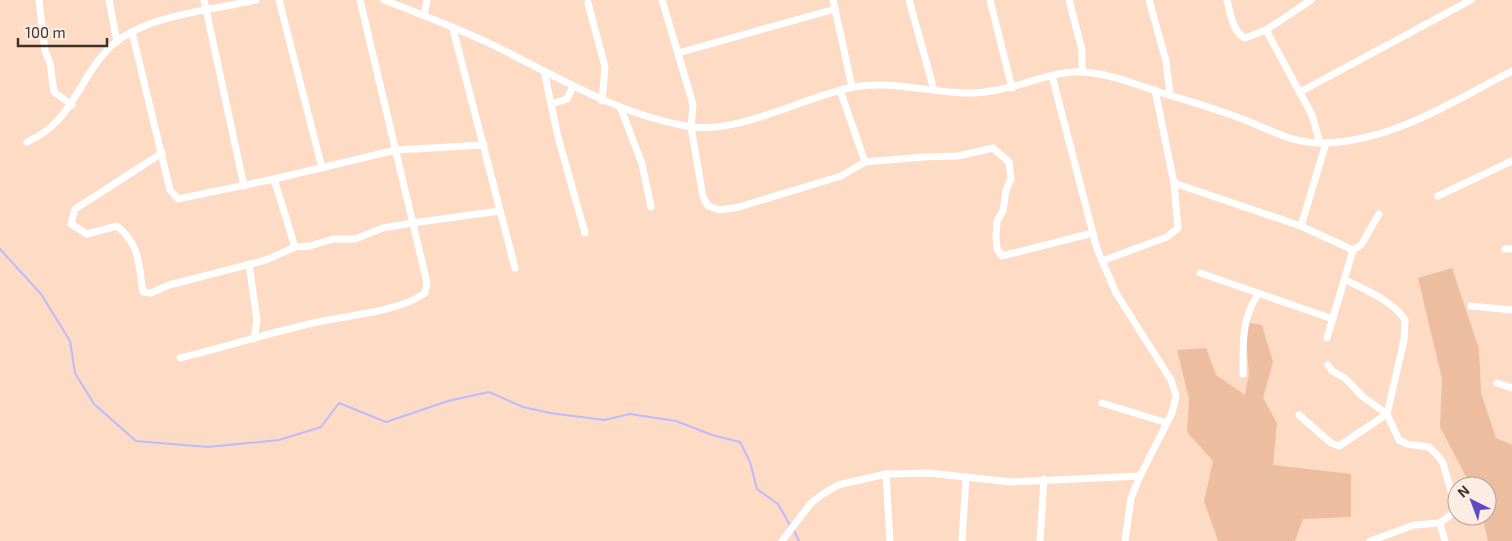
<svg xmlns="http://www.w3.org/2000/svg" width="1512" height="541" viewBox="0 0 1512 541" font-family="'Exo 2',sans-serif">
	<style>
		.green { fill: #edbd9f }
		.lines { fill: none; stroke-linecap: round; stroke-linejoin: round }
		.stream { stroke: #bdbbfe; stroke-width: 2 }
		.minor { stroke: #fff; stroke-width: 7 }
	</style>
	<rect width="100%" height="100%" fill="#fedbc5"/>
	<g class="green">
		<polygon points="1452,268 1479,349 1481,393 1496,438 1512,445 1512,541 1488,541 1482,516 1487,516 1487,486 1471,486 1440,427 1442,379 1418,278"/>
		<polygon points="1244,322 1262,325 1273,362 1263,398 1277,423 1273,465 1351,474 1351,517 1303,519 1295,541 1218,541 1204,501 1213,461 1187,432 1189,399 1177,350 1206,348 1216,375 1245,395 1249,373"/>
	</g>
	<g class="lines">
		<g class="stream">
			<polyline points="0,249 41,294 70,341 75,373 94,404 136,441 208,447 279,440 321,427 339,403 386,422 448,401 489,392 523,407 550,413 604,420 630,414 676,421 712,435 740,442 750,462 757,489 778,504 790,525"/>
			<polyline points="793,529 799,541"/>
		</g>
		<g class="minor">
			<polyline points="39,0 45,51 50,63 54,92 72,105"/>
			<polyline points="109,0 117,42"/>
			<polyline points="204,0 244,186"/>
			<polyline points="279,0 322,168"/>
			<path d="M384,0C425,16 466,31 505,51C564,81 620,114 686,126C738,136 804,96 854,87C897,79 941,97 985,92C1018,89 1051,70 1084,72C1110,74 1135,84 1159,92C1189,101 1221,110 1250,122C1274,132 1296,144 1324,143C1393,141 1452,102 1512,71"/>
			<polyline points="662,0 690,94 693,105 691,127 703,197 708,206 720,210 739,207 841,176 865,162 923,157 958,156 993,148 1009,162 1011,179 1006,190 1003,211 997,221 996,237 997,249 1002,256 1093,233"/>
			<polyline points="833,0 835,9"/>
			<polyline points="909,0 934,90"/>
			<polyline points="990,0 1012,88"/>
			<polyline points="1069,0 1082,50 1082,72"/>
			<polyline points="1149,0 1166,61 1170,95"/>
			<path d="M1227,0C1230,12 1233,33 1245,38L1266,30L1311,0"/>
			<polyline points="588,3 605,67 602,101"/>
			<polyline points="424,15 427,0"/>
			<polyline points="453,29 515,268"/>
			<polyline points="1266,30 1312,115 1320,143"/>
			<polyline points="132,32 170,190 178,199 274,179 396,150 484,145"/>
			<polyline points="678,53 835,9 852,87"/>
			<polyline points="544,71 558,137 585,233"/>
			<polyline points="1052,76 1097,249 1116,293 1171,380 1176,396 1172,413 1140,476 1131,498 1125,541"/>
			<polyline points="840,90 865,162"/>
			<polyline points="1300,92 1471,0"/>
			<polyline points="551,104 567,99 573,86"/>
			<polyline points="621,109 642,164 651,207"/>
			<path d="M27,142C73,122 78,79 109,48C144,14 210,11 256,0"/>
			<path d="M162,153L75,209L71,224L87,234L117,226C141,246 138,264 143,292L151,293L169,285L266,260L295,247L310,246L333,239H355L383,228L412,223L500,211"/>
			<polyline points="274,179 295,247"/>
			<polyline points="1174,183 1301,226 1353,250"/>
			<polyline points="1438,196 1512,161"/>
			<polyline points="1301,226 1326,143"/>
			<polyline points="1505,249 1512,249"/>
			<polyline points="1353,250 1361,245 1379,214"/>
			<polyline points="1102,261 1167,237 1178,228 1174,183 1155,90"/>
			<polyline points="249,264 257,320 254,339"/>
			<polyline points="1200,273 1333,319"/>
			<polyline points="1471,306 1512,310"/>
			<polyline points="1327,338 1353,250"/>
			<path d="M180,358C226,347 271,332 318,322C349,315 399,312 425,293L427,283L360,0"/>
			<polyline points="1328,365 1332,371 1345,378 1363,397 1387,414 1399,440 1407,444 1429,447 1438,456 1443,463 1454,502 1453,513 1440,523 1414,525 1370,541"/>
			<path d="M1243,374C1243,345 1241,318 1259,293"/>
			<polyline points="1497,383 1512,388"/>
			<polyline points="1102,403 1167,423"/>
			<path d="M1299,415L1331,443L1339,446L1387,414L1404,340L1405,320C1393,301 1365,290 1346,280"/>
			<polyline points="886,474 890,541"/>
			<polyline points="1440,523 1445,541"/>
			<polyline points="782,541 811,503 823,494 838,485 886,474 929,473 1011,482 1140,476"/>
			<polyline points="962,541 966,477"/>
			<polyline points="1040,541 1044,479"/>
		</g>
	</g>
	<g transform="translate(1472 501) rotate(318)"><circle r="24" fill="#fbede4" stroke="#b0a299"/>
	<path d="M0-4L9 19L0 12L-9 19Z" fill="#5e4ac2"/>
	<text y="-8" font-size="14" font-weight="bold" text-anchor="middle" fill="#403229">N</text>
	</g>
	<path d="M18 38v8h89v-8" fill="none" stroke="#403229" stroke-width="2.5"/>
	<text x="25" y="38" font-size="15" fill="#403229" stroke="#fbede4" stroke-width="4" paint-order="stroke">100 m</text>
</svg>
